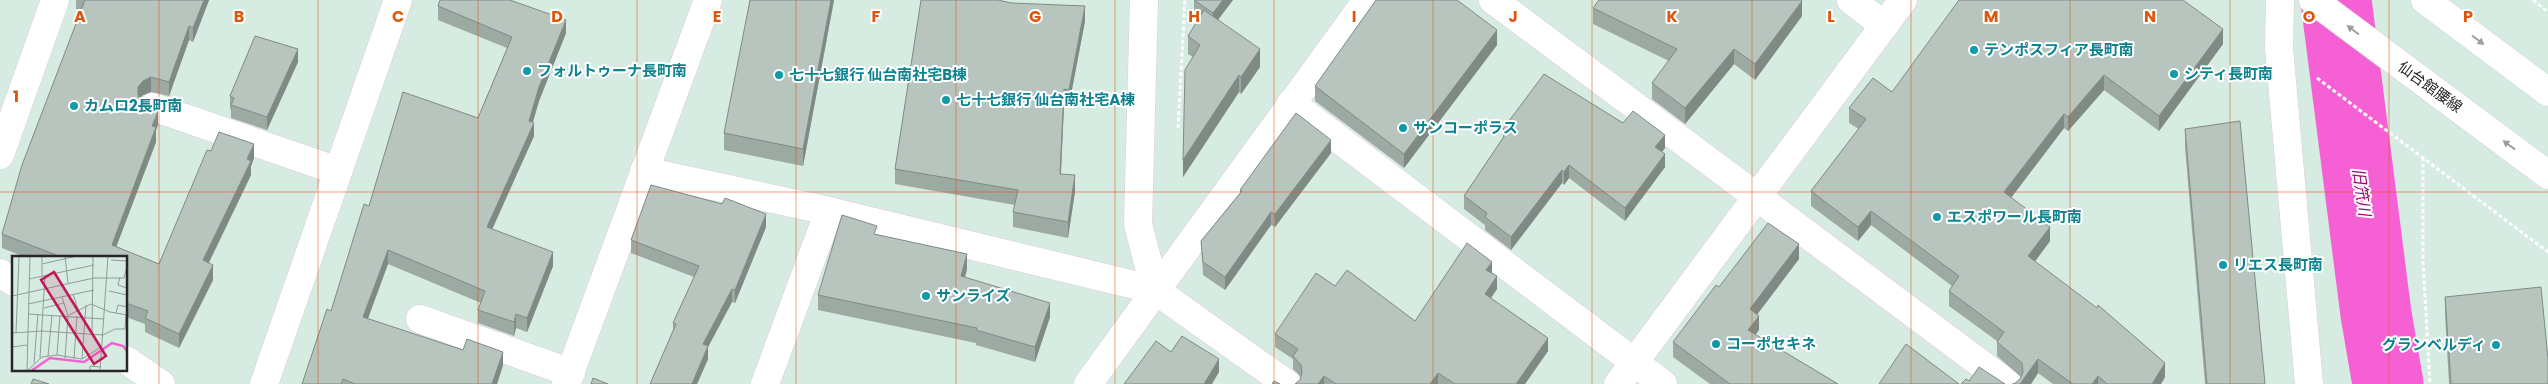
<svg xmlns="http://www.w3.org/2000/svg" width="2548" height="384" viewBox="0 0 2548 384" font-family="Poppins,'Noto Sans JP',sans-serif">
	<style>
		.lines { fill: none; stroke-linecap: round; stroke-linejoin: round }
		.river { stroke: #f561d4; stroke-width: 71 }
		.street-casing { stroke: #e1ccd1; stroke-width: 29 }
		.secondary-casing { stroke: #e1ccd1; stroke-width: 29 }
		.path { stroke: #fff; stroke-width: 3; stroke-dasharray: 4 2.5; stroke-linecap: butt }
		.street { stroke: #fff; stroke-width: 28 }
		.secondary { stroke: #fff; stroke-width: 28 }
		.wall { fill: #9da9a3 }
		.shaded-wall { fill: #808a85 }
		.building { fill: #b7c5be; stroke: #808a85 }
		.oneway { fill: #9e9e9e }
		.grid { fill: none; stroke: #de560d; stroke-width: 1; stroke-opacity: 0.55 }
		.culture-dot { fill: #0f9aa8; stroke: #fff; stroke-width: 2 }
		.labels { text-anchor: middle; stroke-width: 4; stroke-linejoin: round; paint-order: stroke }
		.culture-label { font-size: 15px; font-weight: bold; fill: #0d838f; stroke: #fff; text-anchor: start }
		.street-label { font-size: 15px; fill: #272727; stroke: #fff }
		.water-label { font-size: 16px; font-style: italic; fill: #9c056e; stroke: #fff }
		.inset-river { fill: none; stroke: #f561d4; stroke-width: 2.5 }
		.inset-road { fill: none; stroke: #909d97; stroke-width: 1 }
		.view { fill: #c2185b; fill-opacity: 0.15; stroke: #c2185b; stroke-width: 2.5 }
		.inset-edge { fill: none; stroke: #272727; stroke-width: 2.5 }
		.grid-label { font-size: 16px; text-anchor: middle; font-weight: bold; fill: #de560d; stroke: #fff; stroke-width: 4; stroke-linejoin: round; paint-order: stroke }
	</style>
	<rect width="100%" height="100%" fill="#d6ebe1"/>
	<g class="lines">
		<polyline class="river" points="2336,0 2376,314 2388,384"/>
		<defs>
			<g id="street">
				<polyline points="1493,0 2008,384"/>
				<polyline points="1851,0 1884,25"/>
				<polyline points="1291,103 1663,384"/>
				<polyline points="153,107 338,171"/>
				<polyline points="0,155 55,0"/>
				<polyline points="644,171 829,211 1155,290 1287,384"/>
				<polyline points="0,273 14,282"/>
				<polyline points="420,319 571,373"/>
				<polyline points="126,360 161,384"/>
				<polyline points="566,384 708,0"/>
				<polyline points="765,384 829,211"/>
			</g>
			<g id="secondary">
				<polyline points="1144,0 1138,224 1155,290"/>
				<polyline points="2280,0 2279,48 2309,384"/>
				<polyline points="2313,0 2548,175"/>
				<polyline points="2425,0 2548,92"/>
				<polyline points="264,384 398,0"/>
				<polyline points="1088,384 1367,0"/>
				<polyline points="1618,384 1903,0"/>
			</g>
		</defs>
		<use href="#street" class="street-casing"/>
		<use href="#secondary" class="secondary-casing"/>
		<g class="path">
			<polyline points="2533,0 2548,12"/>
			<polyline points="2317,78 2548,252"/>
			<polyline points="1178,128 1185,0"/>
			<polyline points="2423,157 2423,261 2430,384"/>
		</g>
		<use href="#street" class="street"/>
		<use href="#secondary" class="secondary"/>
	</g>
	<g class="wall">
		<polygon points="76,0 209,0 193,42 189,40 169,96 151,92 143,95 140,100 158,125 156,130 156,142 116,247 159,264 211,151 254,158 251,166 251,175 209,263 213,280 179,348 145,332 145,324 126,317 126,258 27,258 2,248 2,234 81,12 76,9"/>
		<polygon points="834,0 803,166 724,150 724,133"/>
		<polygon points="1194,0 1233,0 1218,20 1260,67 1241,94 1239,92 1183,177 1193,57 1188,54 1188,36 1200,17 1194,14"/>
		<polygon points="438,6 566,33 539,101 533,122 534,136 492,229 553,266 527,332 516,328 514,336 478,323 478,310 481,303 388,264 368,319 503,365 497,384 302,384 331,311 369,206 478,118 507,48 438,20"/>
		<polygon points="1593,8 1802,16 1755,80 1734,64 1685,124 1652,99 1652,83 1669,61 1593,24"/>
		<polygon points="1085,21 1069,105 1064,105 1061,174 1075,191 1068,238 1013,227 1013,212 1015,205 895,184 895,169"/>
		<polygon points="2223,44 2159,131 2104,90 2068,131 2064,128 2011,198 2050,241 2035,261 2165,377 2161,384 2053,384 2038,373 2031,384 2012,384 2014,384 2020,379 2021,377 1997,356 1997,341 1949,306 1949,291 1952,286 1871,225 1858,241 1811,206 1811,191 1859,129 1849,123 1849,108 1892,92"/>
		<polygon points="1497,45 1404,168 1315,101 1315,86"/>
		<polygon points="298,62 267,130 231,118 231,110 230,109 230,96"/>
		<polygon points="1623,123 1665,148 1662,152 1665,167 1625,221 1569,178 1564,185 1562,183 1511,250 1485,230 1485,225 1464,209 1464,196 1503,138 1503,129"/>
		<polygon points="2185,129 2265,384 2205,384 2185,147"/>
		<polygon points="1331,153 1275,227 1271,225 1225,290 1203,275 1201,241 1240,193 1240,190"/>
		<polygon points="766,227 735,303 732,302 708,347 708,359 697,384 650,384 673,331 673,323 694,277 631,253 631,240"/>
		<polygon points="877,234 967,269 965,278 1050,317 1035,362 976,345 976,343 818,310 818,295"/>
		<polygon points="1799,259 1757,314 1759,330 1755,335 1838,384 1710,384 1673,357 1673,342 1719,287"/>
		<polygon points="1492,273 1497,289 1491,298 1548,351 1525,384 1295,384 1300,380 1301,377 1293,369 1293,359 1275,347 1275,334 1335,286 1415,321"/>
		<polygon points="2445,297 2548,384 2449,384 2445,314"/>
	</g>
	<g class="shaded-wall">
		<polygon points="204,0 209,0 193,42 193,28"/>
		<polygon points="831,0 834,0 803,166 803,149"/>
		<polygon points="1223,0 1233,0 1213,26 1213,13"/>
		<polygon points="1802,1 1802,16 1755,80 1755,64"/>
		<polygon points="1085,6 1085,21 1069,105 1069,90"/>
		<polygon points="566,20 566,33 539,101 531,128 534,123 534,136 487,241 487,227 529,121 539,87"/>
		<polygon points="189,26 189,40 169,96 169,82"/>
		<polygon points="2223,29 2223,44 2159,131 2159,116"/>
		<polygon points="1497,30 1497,45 1404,168 1404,154"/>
		<polygon points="298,49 298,62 267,130 267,117"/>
		<polygon points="1260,49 1260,67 1241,94 1241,77"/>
		<polygon points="1734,49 1734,64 1685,124 1685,108"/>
		<polygon points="1239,75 1239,92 1183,177 1183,160"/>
		<polygon points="2104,75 2104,90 2068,131 2068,117"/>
		<polygon points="151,77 151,92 143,95 138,101 138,87 143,81"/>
		<polygon points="1064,89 1064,105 1060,190 1060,174"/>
		<polygon points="158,111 158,125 156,130 156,142 112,258 112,245"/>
		<polygon points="2064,114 2064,128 2004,207 2004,192"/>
		<polygon points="1665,135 1665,148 1655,160 1655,147"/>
		<polygon points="1331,140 1331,153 1275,227 1275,214"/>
		<polygon points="254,144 254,158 251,166 251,175 203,274 203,260"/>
		<polygon points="1665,154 1665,167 1625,221 1625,208"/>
		<polygon points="1569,165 1569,178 1564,185 1564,172"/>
		<polygon points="1562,170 1562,183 1511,250 1511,237"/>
		<polygon points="1075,175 1075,191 1068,238 1068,222"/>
		<polygon points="1871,211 1871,225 1858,241 1858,227"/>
		<polygon points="1271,212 1271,225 1225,290 1225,277"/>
		<polygon points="766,214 766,227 735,303 735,290"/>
		<polygon points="2050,227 2050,241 2028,271 2028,256"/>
		<polygon points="1799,244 1799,259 1750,324 1750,309"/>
		<polygon points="388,250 388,264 363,331 363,317"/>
		<polygon points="553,252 553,266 527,332 527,318"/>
		<polygon points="967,254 967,269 961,291 961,276"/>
		<polygon points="1492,262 1492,275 1486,270"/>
		<polygon points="213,265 213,280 179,348 179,334"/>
		<polygon points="1497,276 1497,289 1485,306 1485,294"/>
		<polygon points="732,289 732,302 708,347 708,359 697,384 692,384 703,344"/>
		<polygon points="1050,303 1050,317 1035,362 1035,347"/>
		<polygon points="516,314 516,328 514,336 514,322"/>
		<polygon points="1759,316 1759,330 1748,345 1748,330"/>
		<polygon points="1548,338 1548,351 1525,384 1516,384"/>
		<polygon points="503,352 503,365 497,384 492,384"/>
		<polygon points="1219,359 1219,372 1212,384 1204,384"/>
		<polygon points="2038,359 2038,373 2031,384 2020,384"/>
		<polygon points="2165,363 2165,377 2161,384 2152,384"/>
		<polygon points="1438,373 1438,384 1430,384"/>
		<polygon points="1324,376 1324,384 1318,384"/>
		<polygon points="2098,376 2098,384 2092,384"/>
	</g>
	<g class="building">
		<polygon points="85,0 204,0 193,28 189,26 169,82 151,77 143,81 138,87 138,95 141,103 158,111 152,126 156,127 112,245 159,264 207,150 211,151 219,132 254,144 247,159 251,161 203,260 213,265 179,334 145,318 148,311 126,303 126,258 64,258 2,234 22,165"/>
		<polygon points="440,0 510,0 566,20 539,87 529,121 534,123 487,227 553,252 527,318 516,314 514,322 478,310 485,291 388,250 363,317 463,350 467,339 503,352 492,384 355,384 343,379 341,384 302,384 327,309 331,311 364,204 369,206 403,92 478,118 512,37 438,6"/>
		<polygon points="750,0 831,0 803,149 724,133"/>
		<polygon points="921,0 998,0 1011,3 1085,6 1069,90 1064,89 1060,174 1075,175 1068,222 1013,212 1018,190 895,169"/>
		<polygon points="1194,0 1223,0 1213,13"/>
		<polygon points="1376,0 1457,0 1497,30 1404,154 1315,86"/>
		<polygon points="1599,0 1801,0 1802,1 1755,64 1734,49 1685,108 1652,83 1677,49 1593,8"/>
		<polygon points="1959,0 2183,0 2223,29 2159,116 2104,75 2068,117 2064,114 2004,192 2050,227 2028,256 2097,308 2098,305 2165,363 2152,384 2107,384 2098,376 2092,384 2073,384 2038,359 2020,384 2012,384 2014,384 2020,379 2023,372 2022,363 1997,342 2004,332 1949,291 1959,276 1871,211 1858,227 1811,191 1866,119 1849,108 1873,78 1892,92"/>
		<polygon points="1204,10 1260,49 1241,77 1239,75 1183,160 1185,70 1200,45 1188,36"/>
		<polygon points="255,36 298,49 267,117 231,105 234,98 230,96"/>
		<polygon points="1544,74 1623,123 1633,111 1665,135 1655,147 1665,154 1625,208 1569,165 1564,172 1562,170 1511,237 1485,217 1487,213 1464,196 1507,132 1503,129"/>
		<polygon points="1296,113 1331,140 1275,214 1271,212 1225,277 1203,262 1201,241 1242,191 1240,190"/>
		<polygon points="2240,121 2265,384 2207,384 2185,129"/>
		<polygon points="651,185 722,204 725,198 766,214 735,290 732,289 703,344 708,346 692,384 650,384 676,324 673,323 699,266 631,240"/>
		<polygon points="842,215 877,226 874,234 967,254 961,276 1050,303 1035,347 976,330 977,328 818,295"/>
		<polygon points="1768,223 1799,244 1750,309 1759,316 1748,330 1838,384 1730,384 1673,342 1716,285 1719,287"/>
		<polygon points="1467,243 1492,262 1486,270 1497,276 1485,294 1548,338 1516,384 1455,384 1438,373 1430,384 1336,384 1324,376 1318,384 1295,384 1300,380 1302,373 1301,365 1293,356 1298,349 1275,334 1316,273 1335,286 1347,270 1415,321"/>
		<polygon points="2541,287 2548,359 2548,384 2451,384 2445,297"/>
		<polygon points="1182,336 1219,359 1204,384 1124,384 1156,341 1171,352"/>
		<polygon points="1906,344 1959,384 1879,384"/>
		<polygon points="1979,367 2005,384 1961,384 1966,379 1969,381"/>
		<polygon points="593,378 608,384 591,384"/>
		<polygon points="33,379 49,384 31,384"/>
		<polygon points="1274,381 1280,384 1272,384"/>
	</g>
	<defs><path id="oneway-solid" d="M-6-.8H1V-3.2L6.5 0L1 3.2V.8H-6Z" transform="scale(1.25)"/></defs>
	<g class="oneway">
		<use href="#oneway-solid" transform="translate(2353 30) rotate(-143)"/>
		<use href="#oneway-solid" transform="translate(2478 40) rotate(37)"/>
		<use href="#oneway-solid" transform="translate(2509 145) rotate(-144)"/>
	</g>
	<path class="grid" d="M159,0V384M318,0V384M478,0V384M637,0V384M796,0V384M956,0V384M1115,0V384M1274,0V384M1433,0V384M1592,0V384M1752,0V384M1911,0V384M2070,0V384M2230,0V384M2389,0V384M0,192H2548"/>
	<g class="culture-dot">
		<circle cx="1974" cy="50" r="5"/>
		<circle cx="527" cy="71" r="5"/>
		<circle cx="2174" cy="74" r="5"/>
		<circle cx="779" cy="75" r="5"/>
		<circle cx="946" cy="100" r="5"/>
		<circle cx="74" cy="106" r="5"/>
		<circle cx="1403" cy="128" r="5"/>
		<circle cx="1937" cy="217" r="5"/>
		<circle cx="2223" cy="265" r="5"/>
		<circle cx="926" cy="296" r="5"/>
		<circle cx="1716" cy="344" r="5"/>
		<circle cx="2496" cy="345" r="5"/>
	</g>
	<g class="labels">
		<g class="culture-label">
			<text x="1984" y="55">テンポスフィア長町南</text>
			<text x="537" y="76">フォルトゥーナ長町南</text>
			<text x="2184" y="79">シティ長町南</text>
			<text x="789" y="80">七十七銀行 仙台南社宅B棟</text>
			<text x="956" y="105">七十七銀行 仙台南社宅A棟</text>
			<text x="84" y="111">カムロ2長町南</text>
			<text x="1413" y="133">サンコーポラス</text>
			<text x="1947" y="222">エスポワール長町南</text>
			<text x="2233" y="270">リエス長町南</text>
			<text x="936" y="301">サンライズ</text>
			<text x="1726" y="349">コーポセキネ</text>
			<text x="2486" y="350" text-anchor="end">グランベルディ</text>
		</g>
		<g class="street-label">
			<text transform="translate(2430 87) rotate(36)" y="5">仙台館腰線</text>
		</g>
		<g class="water-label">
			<text transform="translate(2362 192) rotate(82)" y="6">旧笊川</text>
		</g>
	</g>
	<g transform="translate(12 256)">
		<rect width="115" height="115" fill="#d6ebe1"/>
		<path class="inset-river" d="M19,115L38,102L72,106L100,87L111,90L115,95"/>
		<path class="inset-road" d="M53,0L56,27M99,4L115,5M30,8L65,0M30,20V0M108,21L106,29L115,32M17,23L82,9M97,35L115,39M61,38L66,53M0,40L82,22H112L115,11M50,41L56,60L53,102M16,48L82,34M32,52L52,47M104,57L106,49L115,51M16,58L92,63M57,59L79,48L98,56L115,59M0,77L30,75L91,79L103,73H113L114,59M4,77L7,0M80,78L81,0M0,91L15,89M45,99L48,59M36,100L40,59M28,102L33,20M62,103L65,60M70,103L74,49M22,107L26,58M15,115L18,0M15,115L30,101L45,99L70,103L89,91M78,115V110L88,111M88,115L96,0"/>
		<path class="view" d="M42,16L94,100L82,108L29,24Z"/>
		<rect width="115" height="115" class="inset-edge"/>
	</g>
	<g class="grid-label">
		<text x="80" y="22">A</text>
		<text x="239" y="22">B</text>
		<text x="398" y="22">C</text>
		<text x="557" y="22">D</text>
		<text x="717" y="22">E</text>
		<text x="876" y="22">F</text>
		<text x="1035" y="22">G</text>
		<text x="1194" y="22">H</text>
		<text x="1354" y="22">I</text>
		<text x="1513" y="22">J</text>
		<text x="1672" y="22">K</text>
		<text x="1831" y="22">L</text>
		<text x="1991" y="22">M</text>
		<text x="2150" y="22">N</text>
		<text x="2309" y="22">O</text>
		<text x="2468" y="22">P</text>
		<text x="16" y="102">1</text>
	</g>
</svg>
